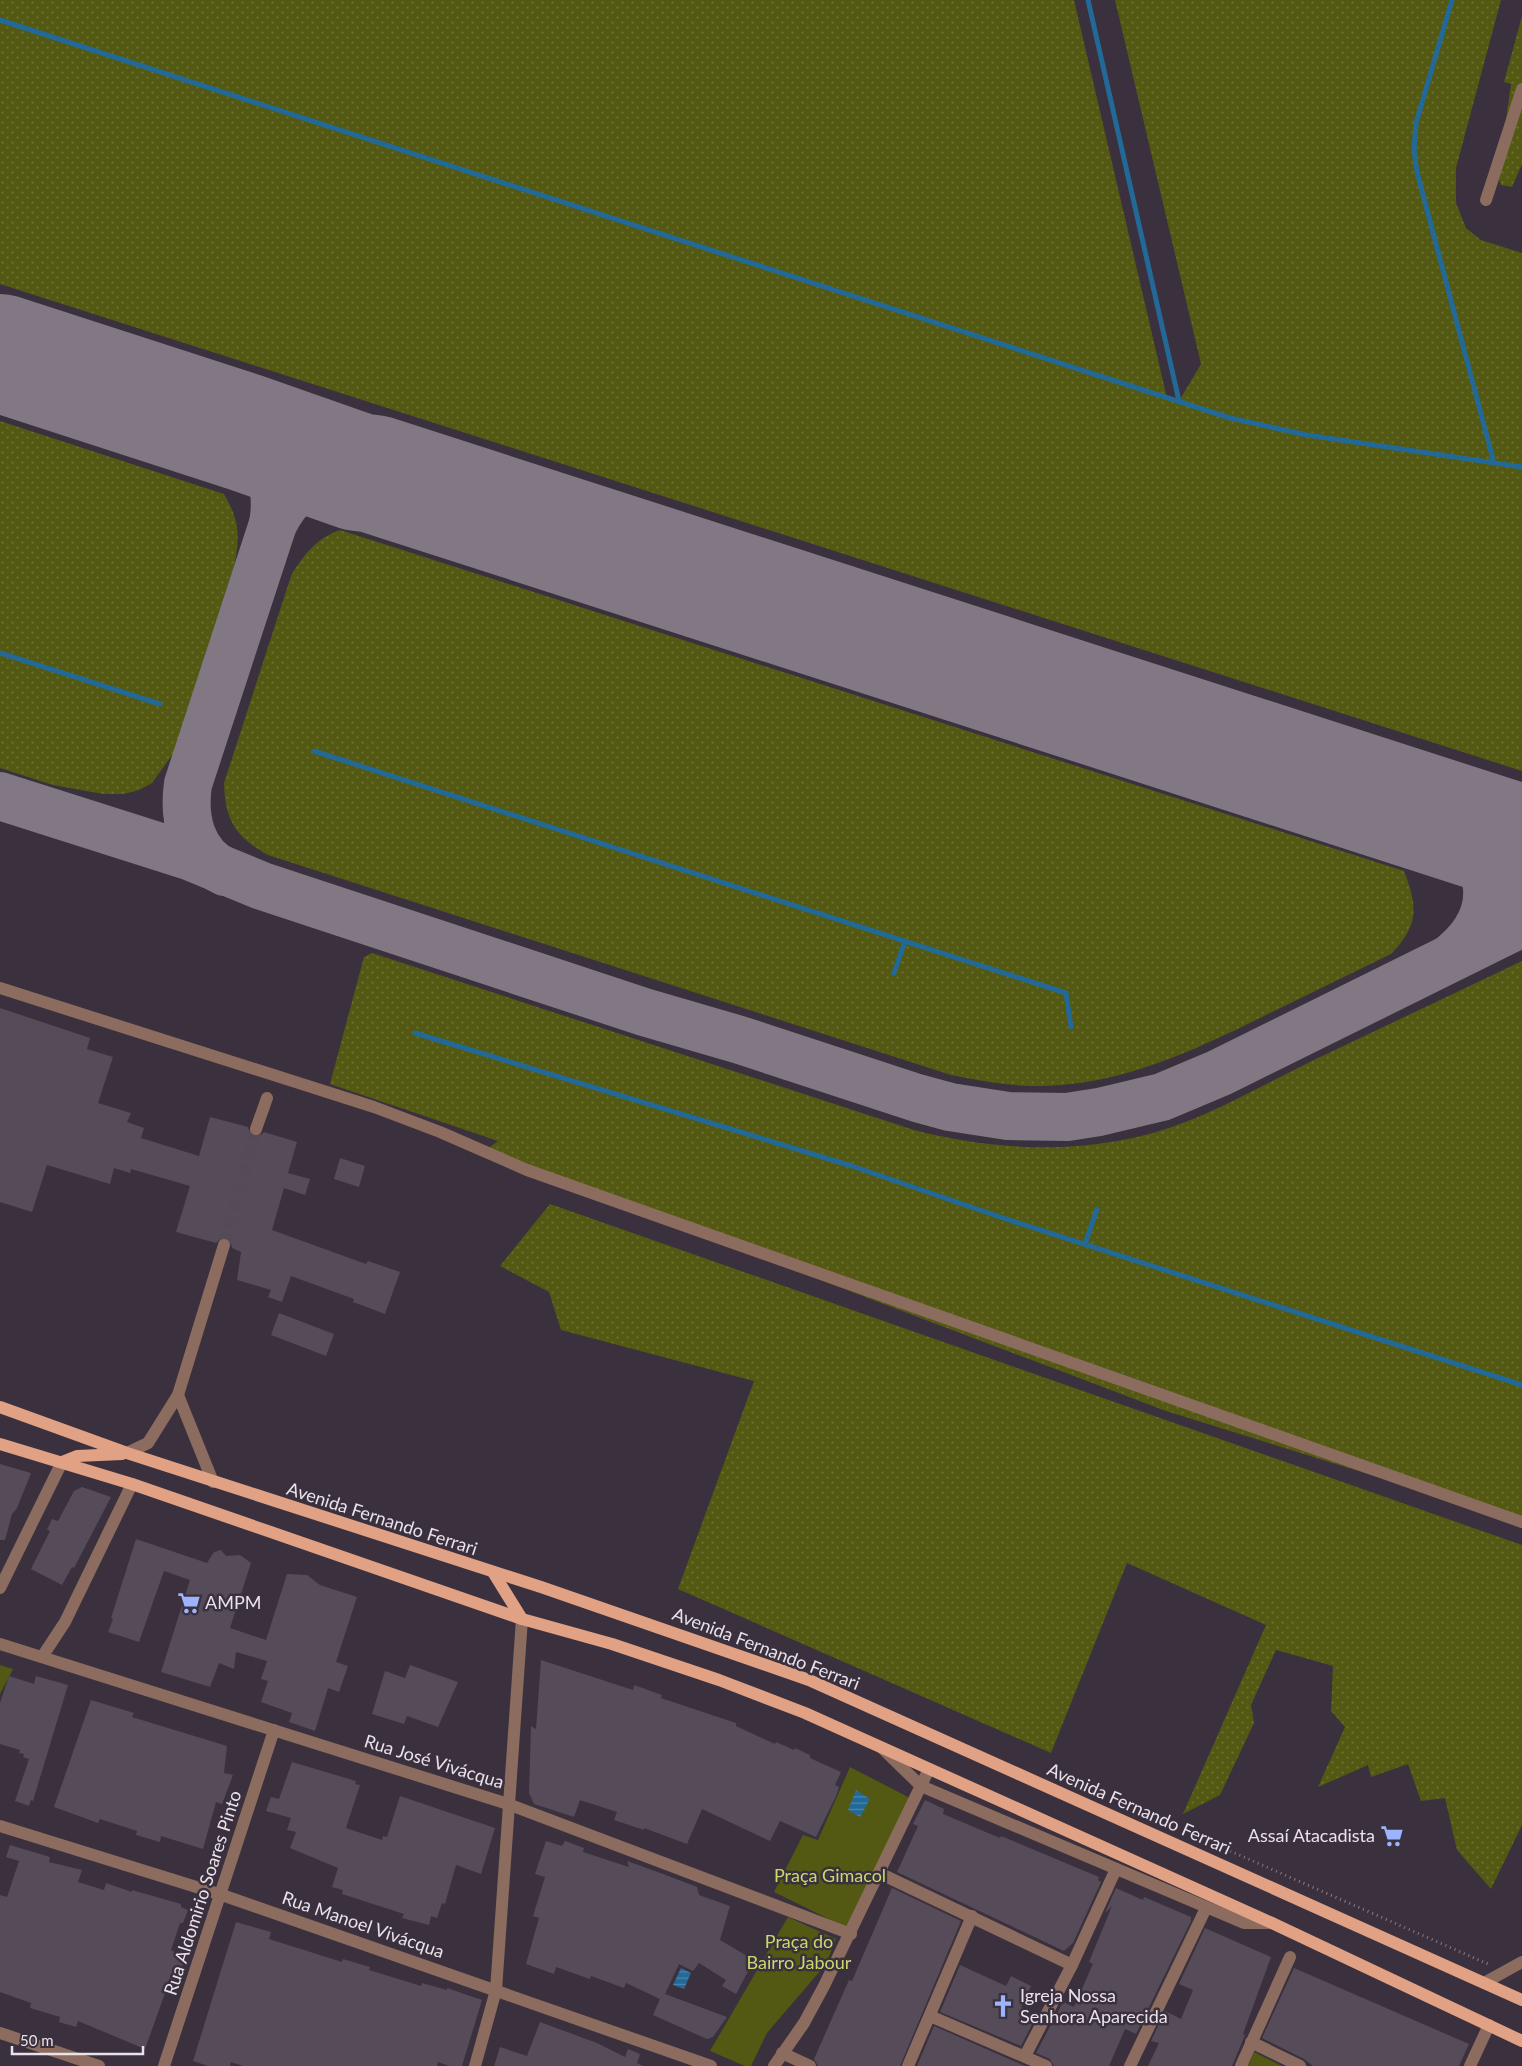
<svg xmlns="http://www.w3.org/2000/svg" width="1522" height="2066" viewBox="0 0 1522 2066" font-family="Lato,sans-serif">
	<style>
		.grass { fill: url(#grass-dots) }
		.green { fill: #535912 }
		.water { fill: url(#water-rules) }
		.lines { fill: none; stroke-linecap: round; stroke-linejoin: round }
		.stream { stroke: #236997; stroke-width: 5 }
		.taxiway { stroke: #827884; stroke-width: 48 }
		.runway { stroke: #827884; stroke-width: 118 }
		.building { fill: #564b59 }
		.minor-tunnel { stroke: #554b57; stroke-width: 12; stroke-dasharray: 12 6; stroke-linecap: butt }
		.path { stroke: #857c87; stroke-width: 3; stroke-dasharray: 1 4; stroke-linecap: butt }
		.minor { stroke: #8b6c5e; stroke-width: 12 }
		.major { stroke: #e0a184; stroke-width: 12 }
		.labels { text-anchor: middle; stroke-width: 5; stroke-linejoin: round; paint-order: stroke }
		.street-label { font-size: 18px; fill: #e9e2eb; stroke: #3b303d }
		.poi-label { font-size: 18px; fill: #e9e2eb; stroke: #3b303d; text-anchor: start }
		.park-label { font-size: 18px; fill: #cbd86f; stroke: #3b303d }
	</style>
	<defs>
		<pattern id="grass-dots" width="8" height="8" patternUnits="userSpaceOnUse" patternTransform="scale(1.25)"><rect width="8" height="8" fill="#535912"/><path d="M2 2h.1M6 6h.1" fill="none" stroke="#6c7135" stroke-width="1.8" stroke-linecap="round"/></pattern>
		<pattern id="water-rules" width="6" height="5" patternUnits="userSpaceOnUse" patternTransform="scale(1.25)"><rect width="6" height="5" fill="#236997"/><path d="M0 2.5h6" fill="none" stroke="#4e85ab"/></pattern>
	</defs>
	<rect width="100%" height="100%" fill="#3b303d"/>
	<g class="grass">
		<polygon points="0,0 1074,0 1167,398 1179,401 1201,364 1115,0 1501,0 1456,168 1456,203 1466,228 1481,240 1522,253 1522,771 0,284"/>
		<polygon points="1522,16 1522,164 1512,187 1501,185 1498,177 1511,84 1504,82"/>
		<path d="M0,421L224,494C239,520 240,534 235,563L173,754L152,783L139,790L124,794H103L53,785L0,768Z"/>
		<path d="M340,530L1404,871C1418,907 1419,925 1391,954C1348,975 1305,996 1262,1017C1193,1051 1123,1084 1044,1086C1013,1087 982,1081 951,1075L268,855C236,837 225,821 224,783L291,576C303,555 317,538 340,530Z"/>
		<path d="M372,953L914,1130C1004,1153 1100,1156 1188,1121C1231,1104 1273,1080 1314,1060C1383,1027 1453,994 1522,961V1522L1166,1411L483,1152L498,1141L330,1084L364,957Z"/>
		<polygon points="550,1204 1522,1545 1522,1825 1491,1889 1457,1850 1445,1798 1421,1801 1408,1764 1371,1777 1368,1765 1318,1787 1345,1727 1331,1711 1333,1666 1276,1650 1251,1705 1254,1723 1220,1795 1183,1814 1266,1625 1127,1563 1051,1753 678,1589 754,1381 561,1330 549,1292 500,1266"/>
	</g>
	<g class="green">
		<polygon points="0,1665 13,1669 0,1694"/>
		<polygon points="850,1767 910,1798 847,1928 774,1892 803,1835 818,1840"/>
		<polygon points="788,1917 836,1939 826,1964 767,2033 751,2066 745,2066 710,2051"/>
		<polygon points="1254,2052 1282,2066 1248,2066"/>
	</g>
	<g class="water">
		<polygon points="856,1790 870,1799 860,1817 848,1810"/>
		<polygon points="681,1968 691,1973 684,1989 673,1985"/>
	</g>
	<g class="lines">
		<g class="stream">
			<polyline points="1088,0 1179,401"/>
			<polyline points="1452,0 1416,123 1414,150 1417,172 1494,463"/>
			<polyline points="0,20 1230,418 1307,435 1522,467"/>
			<polyline points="0,653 160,704"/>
			<polyline points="314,751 1066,993 1071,1027"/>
			<polyline points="894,973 905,941"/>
			<polyline points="415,1033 852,1166 1006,1219 1522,1385"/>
			<polyline points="1085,1244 1097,1209"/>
		</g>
		<g class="taxiway">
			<path d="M244,432C267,463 280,483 273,524"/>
			<polyline points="0,796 189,856 262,886 644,1012 740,1040 917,1098 950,1107 1008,1116 1067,1117 1099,1112 1162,1097 1219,1073 1522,923"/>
			<path d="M1434,816C1493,848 1508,911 1453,956"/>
			<path d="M225,872C191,855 183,819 188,784L273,524C292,485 317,474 358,472"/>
		</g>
		<polyline class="runway" points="0,353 244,432 358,472 374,474 1522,844"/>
	</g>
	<g class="building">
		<polygon points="0,1008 90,1038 87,1049 113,1057 98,1103 131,1113 127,1122 144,1128 141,1138 199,1156 210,1117 248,1127 250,1134 254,1137 261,1135 264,1132 297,1142 288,1173 310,1179 305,1195 284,1188 272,1230 366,1264 368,1261 400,1272 385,1314 353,1302 354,1299 291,1276 282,1302 268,1297 271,1290 237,1280 241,1252 232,1248 230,1239 222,1237 216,1243 176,1232 190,1186 131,1169 130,1173 114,1168 110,1184 47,1165 32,1212 0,1202"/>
		<polygon points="340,1158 365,1166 359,1187 334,1179"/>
		<polygon points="279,1313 334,1334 326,1356 271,1335"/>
		<polygon points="0,1464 31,1473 17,1508 12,1514 5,1540 0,1540"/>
		<polygon points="82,1487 111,1497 74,1568 72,1567 62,1585 31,1569 50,1531 47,1530 52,1519 58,1521 74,1491"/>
		<polygon points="136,1539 207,1563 214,1552 221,1550 226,1556 240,1555 251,1563 230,1628 266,1640 287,1574 307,1575 320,1585 357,1597 336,1662 348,1666 339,1692 328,1688 315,1731 289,1722 292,1713 261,1702 268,1681 261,1679 267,1661 236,1652 234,1669 219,1663 210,1687 161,1672 190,1580 164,1571 139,1642 108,1632 113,1619 111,1618"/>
		<polygon points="541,1660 633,1690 634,1685 662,1695 661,1698 736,1723 736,1726 775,1744 776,1742 794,1750 795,1748 810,1755 810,1758 841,1772 835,1785 839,1787 836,1796 816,1837 780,1821 770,1841 702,1809 687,1844 644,1828 644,1830 614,1820 617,1812 580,1800 574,1817 534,1804 529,1793 531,1726 536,1729"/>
		<polygon points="410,1665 458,1682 438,1727 407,1716 404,1724 372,1714 385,1671 405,1678"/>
		<polygon points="9,1676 34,1684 36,1676 68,1685 33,1801 31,1800 29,1806 15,1801 29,1759 23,1757 24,1754 19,1753 20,1750 0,1744 0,1703"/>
		<polygon points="91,1700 134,1713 132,1717 227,1746 224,1773 233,1775 222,1804 216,1802 203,1849 161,1836 160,1842 136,1835 137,1831 100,1819 98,1823 54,1807"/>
		<polygon points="292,1762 356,1781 355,1784 360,1785 346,1828 382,1840 383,1836 387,1837 400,1796 495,1828 481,1874 456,1865 445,1904 442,1903 437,1918 431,1916 429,1925 402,1918 404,1914 342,1894 343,1890 332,1887 338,1868 290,1848 296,1832 287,1830 291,1818 266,1811 271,1797 279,1799"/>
		<polygon points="925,1800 944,1809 943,1814 1000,1838 1001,1836 1099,1877 1098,1880 1101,1882 1073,1943 1064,1951 897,1872 918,1826 913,1824"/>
		<polygon points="546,1841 562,1846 565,1841 584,1848 583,1852 629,1867 627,1861 663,1874 697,1887 699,1895 730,1906 720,1940 754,1960 736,1994 722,1986 726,1980 699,1963 693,1971 679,1964 665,1994 727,2017 713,2037 707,2039 653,2015 660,1999 626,1983 624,1988 591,1976 590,1979 556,1967 554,1974 526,1964 539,1918 533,1916 545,1877 535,1874"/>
		<polygon points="10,1845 50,1857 49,1862 82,1870 78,1882 104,1890 106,1883 132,1892 132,1890 181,1904 181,1907 188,1910 183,1923 180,1923 171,1950 185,1958 178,1982 170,1979 145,2049 78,2021 76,2027 59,2022 60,2017 30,2008 31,2003 0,1992 0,1895 7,1897 19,1861 6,1857"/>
		<polygon points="892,1888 961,1921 900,2066 818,2066 814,2059 849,1980 852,1981"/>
		<polygon points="1116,1888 1143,1900 1144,1897 1191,1917 1191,1921 1136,2034 1125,2029 1109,2066 1054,2066 1050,2059 1036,2053 1063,2002 1074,2007 1093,1964 1089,1962 1112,1906 1105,1913"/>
		<polygon points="236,1922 271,1932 269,1939 342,1962 343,1959 370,1967 369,1970 421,1986 422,1983 447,1990 447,1988 482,2000 462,2066 449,2066 438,2062 437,2066 243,2066 231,2062 230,2066 208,2066 193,2061"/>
		<polygon points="1205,1928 1271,1957 1243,2034 1245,2035 1232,2066 1148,2066 1159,2043 1151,2041 1165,2011 1181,2019 1193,1990 1179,1984"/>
		<polygon points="960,1965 1006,1986 1011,1976 1031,1986 1021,2007 1037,2015 1021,2046 940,2012"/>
		<polygon points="1294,1968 1469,2044 1459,2066 1313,2066 1304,2059 1262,2038"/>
		<polygon points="540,2022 597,2043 625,2057 628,2049 640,2054 637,2063 643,2066 494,2066 500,2047 527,2056"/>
		<polygon points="934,2026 1025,2066 917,2066"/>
	</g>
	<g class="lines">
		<polyline class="minor-tunnel" points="224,1245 256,1129"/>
		<g class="path">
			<polyline points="680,1618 733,1636"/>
			<polyline points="1221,1847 1488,1964"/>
		</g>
		<g class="minor">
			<polyline points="1486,200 1522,89"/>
			<polyline points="0,988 374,1107 440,1132 527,1170 1522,1522"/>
			<polyline points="256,1129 267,1098"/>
			<polyline points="178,1395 213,1482"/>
			<polyline points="127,1453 148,1443 178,1395 224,1245"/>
			<polyline points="0,1588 62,1462"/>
			<polyline points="0,1644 508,1804 851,1934"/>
			<polyline points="42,1657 65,1622 132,1484"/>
			<polyline points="882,1748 921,1786 1244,1923 1272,1923"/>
			<polyline points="0,1826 222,1895 711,2066"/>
			<polyline points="879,1873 1072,1965"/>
			<polyline points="1484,1983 1522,1962"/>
			<polyline points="930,2016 1046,2066"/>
			<polyline points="0,2033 99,2066"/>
			<polyline points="1251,2042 1300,2066"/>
			<polyline points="782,2053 810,2066"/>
			<polyline points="1025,2056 1072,1965 1116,1869"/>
			<polyline points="164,2066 274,1730"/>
			<polyline points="475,2066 496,1990 522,1619"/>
			<polyline points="774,2066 804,2023 824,1986 929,1769"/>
			<polyline points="908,2066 972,1916"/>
			<polyline points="1130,2066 1206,1908"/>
			<polyline points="1241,2066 1290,1957"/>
			<polyline points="1470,2066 1489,2025"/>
		</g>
		<g class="major">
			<polyline points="0,1407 127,1453 541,1587 809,1680 1522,2000"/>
			<polyline points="0,1444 132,1484 522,1619 612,1644 719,1680 805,1713 1272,1923 1522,2041"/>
			<polyline points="62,1462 77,1456 122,1454"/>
			<polyline points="493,1572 522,1619"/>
		</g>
	</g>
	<defs>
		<symbol id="supermarket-bare" viewBox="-9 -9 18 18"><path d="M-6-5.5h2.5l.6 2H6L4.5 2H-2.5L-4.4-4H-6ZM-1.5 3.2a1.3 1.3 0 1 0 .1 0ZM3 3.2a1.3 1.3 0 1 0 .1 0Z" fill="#9bb4fd" stroke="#3b303d" stroke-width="2.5" paint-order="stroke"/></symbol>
		<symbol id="church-bare" viewBox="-9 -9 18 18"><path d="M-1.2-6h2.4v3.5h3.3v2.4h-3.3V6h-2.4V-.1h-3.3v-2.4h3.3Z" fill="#9bb4fd" stroke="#3b303d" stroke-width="2.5" paint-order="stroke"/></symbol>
	</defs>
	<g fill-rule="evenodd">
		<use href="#supermarket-bare" x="173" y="1587" width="32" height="32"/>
		<use href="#supermarket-bare" x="1376" y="1820" width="32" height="32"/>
		<use href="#church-bare" x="987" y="1990" width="32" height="32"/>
	</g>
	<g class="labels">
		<g class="street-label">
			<text transform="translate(382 1519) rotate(18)" y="6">Avenida Fernando Ferrari</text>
			<text transform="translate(766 1649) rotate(21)" y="6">Avenida Fernando Ferrari</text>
			<text transform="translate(434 1762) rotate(17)" y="6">Rua José Vivácqua</text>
			<text transform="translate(1139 1809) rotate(24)" y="6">Avenida Fernando Ferrari</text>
			<text transform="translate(203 1893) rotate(-72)" y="6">Rua Aldomirio Soares Pinto</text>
			<text transform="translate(363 1925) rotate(19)" y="6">Rua Manoel Vivácqua</text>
		</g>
		<g class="poi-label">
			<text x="205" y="1609">AMPM</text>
			<text x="1375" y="1842" text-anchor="end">Assaí Atacadista</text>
			<text x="1020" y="2002">Igreja Nossa<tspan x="1020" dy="21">Senhora Aparecida</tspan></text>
		</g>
		<g class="park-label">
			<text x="830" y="1882">Praça Gimacol</text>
			<text x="799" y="1948">Praça do<tspan x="799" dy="21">Bairro Jabour</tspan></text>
		</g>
	</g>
	<path d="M12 2046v8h131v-8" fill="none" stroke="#e9e2eb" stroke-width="2.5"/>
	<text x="20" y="2046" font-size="15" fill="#e9e2eb" stroke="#3b303d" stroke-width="4" paint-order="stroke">50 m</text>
</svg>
